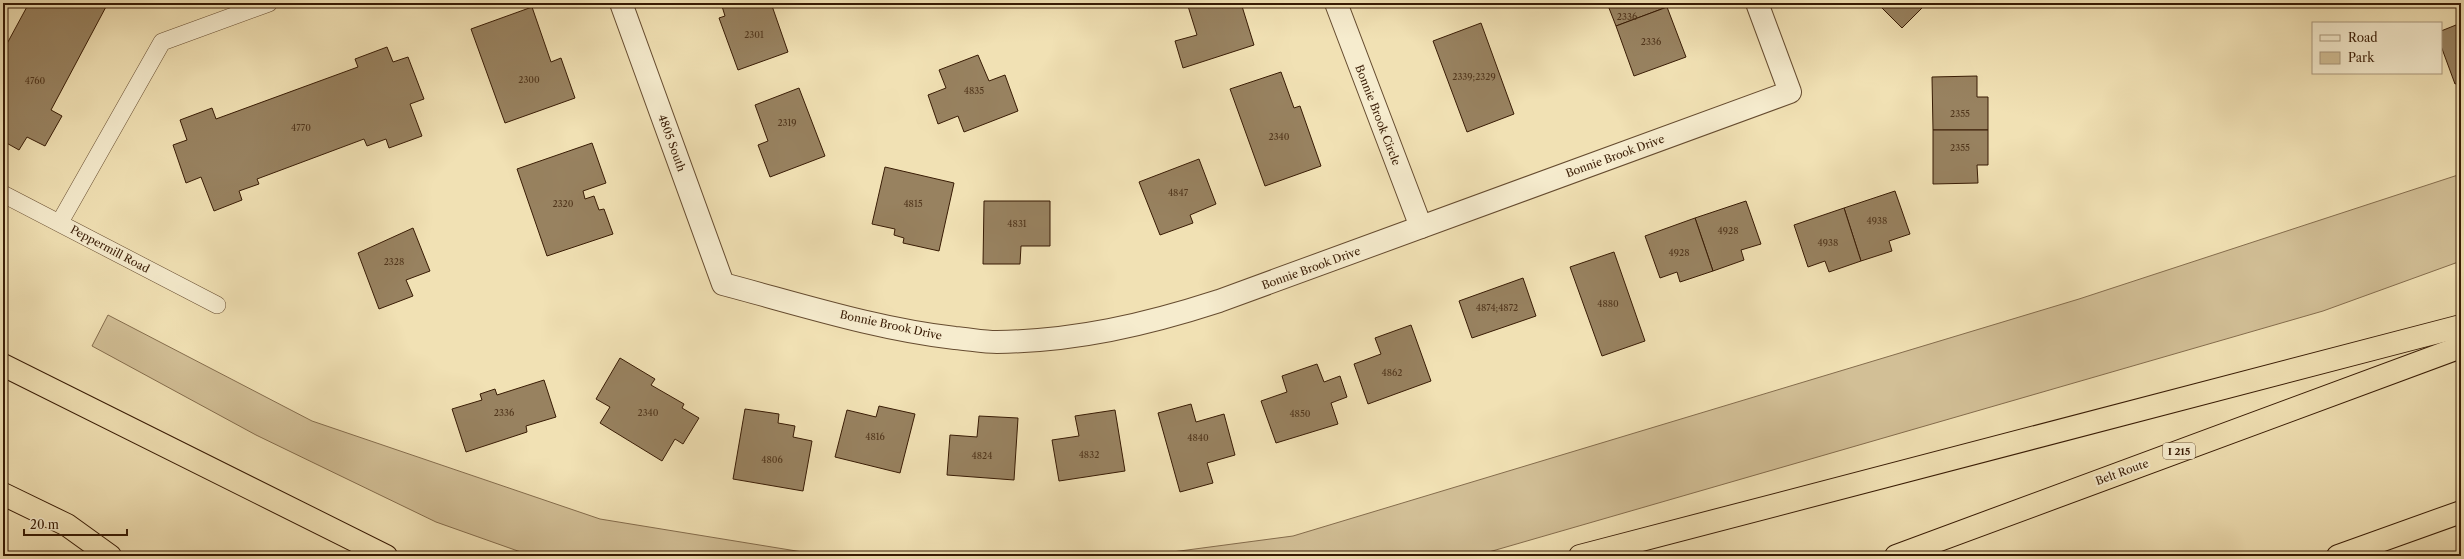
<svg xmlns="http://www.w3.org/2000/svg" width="2464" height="559" viewBox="0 0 2464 559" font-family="'Libre Caslon Text',serif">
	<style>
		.green { fill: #d2bf96; stroke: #856d4d }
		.building { fill: #988260; stroke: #381b04 }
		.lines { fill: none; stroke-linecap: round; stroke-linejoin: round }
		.service-casing { stroke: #664c30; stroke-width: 18 }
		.minor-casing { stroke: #664c30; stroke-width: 24 }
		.motorway-casing { stroke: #381b04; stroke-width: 24 }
		.service { stroke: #f6ecce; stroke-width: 17 }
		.minor { stroke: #f6ecce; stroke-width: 22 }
		.motorway { stroke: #f1e1b4; stroke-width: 22 }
		.labels { text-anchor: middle; stroke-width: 4; stroke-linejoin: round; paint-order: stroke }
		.number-label { font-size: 9px; fill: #50351b }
		.shield { fill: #f6ecce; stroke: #715a41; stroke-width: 1 }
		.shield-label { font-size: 10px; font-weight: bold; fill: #381b04 }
		.street-label { font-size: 11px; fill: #381b04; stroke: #f6ecce }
	</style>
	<rect width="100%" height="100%" fill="#f1e1b4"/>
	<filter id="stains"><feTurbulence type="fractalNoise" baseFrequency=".005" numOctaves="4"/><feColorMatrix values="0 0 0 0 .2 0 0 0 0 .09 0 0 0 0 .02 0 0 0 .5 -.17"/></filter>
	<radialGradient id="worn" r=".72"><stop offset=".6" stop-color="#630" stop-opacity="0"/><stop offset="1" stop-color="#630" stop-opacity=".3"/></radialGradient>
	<g class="green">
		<polygon points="2461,174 2461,261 2323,311 1475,556 1142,556 1293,536 2079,299"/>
		<polygon points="108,315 312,421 600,519 827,556 532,556 436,522 256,435 92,346"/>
	</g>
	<g class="building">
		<polygon points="29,3 108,3 51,110 62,116 45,146 27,137 19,150 3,141 3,51"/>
		<polygon points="721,3 771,3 788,52 738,70 719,18 725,16"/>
		<polygon points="1187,3 1241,3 1254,45 1183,68 1175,41 1197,35"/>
		<polygon points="1607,3 1666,3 1667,7 1616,26"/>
		<polygon points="1877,3 1927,3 1902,28"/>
		<polygon points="532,7 551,62 561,58 575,98 505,123 471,29"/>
		<polygon points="1667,7 1686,57 1634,76 1616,26"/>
		<polygon points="1481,23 1514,114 1467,132 1433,41"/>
		<polygon points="2461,23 2461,82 2455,84 2441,46 2441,31"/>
		<polygon points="387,47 393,62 408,57 424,99 410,104 422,136 389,148 386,139 367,146 364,139 257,179 259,184 239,191 242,200 214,211 201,177 186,183 173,145 187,140 180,120 212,108 216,119 358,67 355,59"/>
		<polygon points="978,55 989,81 1005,75 1018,111 964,132 958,116 938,124 928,95 946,88 939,70"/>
		<polygon points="1281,72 1294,108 1300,106 1321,166 1265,186 1230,89"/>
		<polygon points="1977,76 1977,97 1988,97 1988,130 1933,130 1932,77"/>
		<polygon points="799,88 825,156 770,177 758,145 768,141 755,105"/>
		<polygon points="1933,130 1988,130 1988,165 1977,165 1978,183 1933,184"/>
		<polygon points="592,143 606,183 583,191 585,199 594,196 599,210 604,209 613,234 547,256 517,169"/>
		<polygon points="1199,159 1216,204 1190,215 1193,223 1160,235 1139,182"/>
		<polygon points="885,167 954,183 939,251 903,243 904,238 894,235 895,229 872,224"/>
		<polygon points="1895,191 1910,234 1889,241 1892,251 1861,261 1844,208"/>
		<polygon points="984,201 1050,201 1050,246 1021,246 1020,264 983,264"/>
		<polygon points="1746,201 1761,244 1741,250 1744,260 1713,271 1695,218"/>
		<polygon points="1844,208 1861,261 1829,272 1825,261 1808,267 1794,225"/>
		<polygon points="1695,218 1713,271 1680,282 1677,272 1660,278 1645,236"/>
		<polygon points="413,228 430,271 406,280 413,296 379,309 358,253"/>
		<polygon points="1614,252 1645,341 1602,356 1570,267"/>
		<polygon points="1523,278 1536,316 1472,338 1459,301"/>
		<polygon points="1411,325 1431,381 1368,404 1354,364 1381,354 1375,338"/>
		<polygon points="620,358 655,379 651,385 684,404 682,408 699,418 683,444 675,439 662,461 600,423 610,407 596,399"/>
		<polygon points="1317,364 1324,382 1340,376 1347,397 1331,403 1338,424 1276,443 1261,401 1287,392 1282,376"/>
		<polygon points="544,380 556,417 526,426 527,432 466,452 452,409 482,400 480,394 495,389 497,395"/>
		<polygon points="1191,404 1196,422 1224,414 1235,455 1207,463 1213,483 1180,492 1158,413"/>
		<polygon points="879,406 915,414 900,473 835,457 847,410 876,417"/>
		<polygon points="745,409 779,414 778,423 795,426 793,437 812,441 803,491 733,479"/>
		<polygon points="1115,410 1125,471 1059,481 1052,440 1079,436 1075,416"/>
		<polygon points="979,416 1018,418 1014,480 947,475 950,435 977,437"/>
	</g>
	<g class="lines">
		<defs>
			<g id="service">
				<polyline points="3,194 217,305"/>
				<polyline points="60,222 162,42 269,3"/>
			</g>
			<g id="minor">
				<path d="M621,3L723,284C799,304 876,329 955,338C969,339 983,342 997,342C1075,341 1145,325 1219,301L1790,92L1757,3"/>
				<polyline points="1336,3 1421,227"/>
			</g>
			<g id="motorway">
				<polyline points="3,365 386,556"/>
				<polyline points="3,494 67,525 110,556"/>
				<polyline points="1580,556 2461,326"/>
				<polyline points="1896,556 2461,347"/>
				<polyline points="2338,556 2461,512"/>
			</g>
		</defs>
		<use href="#service" class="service-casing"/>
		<use href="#minor" class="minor-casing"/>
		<use href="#motorway" class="motorway-casing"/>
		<use href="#service" class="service"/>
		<use href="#minor" class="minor"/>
		<use href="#motorway" class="motorway"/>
	</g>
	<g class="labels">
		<g class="number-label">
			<text x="1627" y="20">2336</text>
			<text x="754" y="38">2301</text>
			<text x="1651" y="45">2336</text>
			<text x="1474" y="80">2339;2329</text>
			<text x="529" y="83">2300</text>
			<text x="35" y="84">4760</text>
			<text x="974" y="94">4835</text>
			<text x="1960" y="117">2355</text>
			<text x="787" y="126">2319</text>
			<text x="301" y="131">4770</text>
			<text x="1279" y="140">2340</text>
			<text x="1960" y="151">2355</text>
			<text x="1178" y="196">4847</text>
			<text x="563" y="207">2320</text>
			<text x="913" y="207">4815</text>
			<text x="1877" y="224">4938</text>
			<text x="1017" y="227">4831</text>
			<text x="1728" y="234">4928</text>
			<text x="1828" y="246">4938</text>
			<text x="1679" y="256">4928</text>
			<text x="394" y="265">2328</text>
			<text x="1608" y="307">4880</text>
			<text x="1497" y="311">4874;4872</text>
			<text x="1392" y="376">4862</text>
			<text x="504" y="416">2336</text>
			<text x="648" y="416">2340</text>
			<text x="1300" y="417">4850</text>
			<text x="875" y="440">4816</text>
			<text x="1198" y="441">4840</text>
			<text x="1089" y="458">4832</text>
			<text x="982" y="459">4824</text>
			<text x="772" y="463">4806</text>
		</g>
		<rect class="shield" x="2163" y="443" width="32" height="16" rx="3"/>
		<g class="shield-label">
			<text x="2179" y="455">I 215</text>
		</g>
		<g class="street-label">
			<text transform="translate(1378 115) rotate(69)" y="4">Bonnie Brook Circle</text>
			<text transform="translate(672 143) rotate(70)" y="4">4805 South</text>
			<text transform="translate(1615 156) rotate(-20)" y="4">Bonnie Brook Drive</text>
			<text transform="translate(110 249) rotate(28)" y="4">Peppermill Road</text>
			<text transform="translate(1311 268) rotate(-20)" y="4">Bonnie Brook Drive</text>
			<text transform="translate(891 325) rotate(12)" y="4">Bonnie Brook Drive</text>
			<text transform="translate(2122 472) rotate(-20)" y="4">Belt Route</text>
		</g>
	</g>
	<rect width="2464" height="559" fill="none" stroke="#f1e1b4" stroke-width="16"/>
	<rect x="4" y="4" width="2456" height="551" fill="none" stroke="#381b04" stroke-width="2"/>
	<rect x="8" y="8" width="2448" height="543" fill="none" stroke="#381b04"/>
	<rect x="2312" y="22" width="130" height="52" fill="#f6ecce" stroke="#aa987d"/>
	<rect x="2320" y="35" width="20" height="6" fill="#f6ecce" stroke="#aa987d"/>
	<text x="2348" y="42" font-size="12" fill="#381b04">Road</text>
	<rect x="2320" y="52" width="20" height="12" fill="#d2bf96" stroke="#aa987d"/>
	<text x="2348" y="62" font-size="12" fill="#381b04">Park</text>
	<path d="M24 529v6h103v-6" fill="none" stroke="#381b04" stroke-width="2"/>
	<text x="30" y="529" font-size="12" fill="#381b04" stroke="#f6ecce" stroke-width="3" paint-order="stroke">20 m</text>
	<rect width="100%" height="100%" filter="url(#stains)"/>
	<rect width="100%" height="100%" fill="url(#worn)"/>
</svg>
